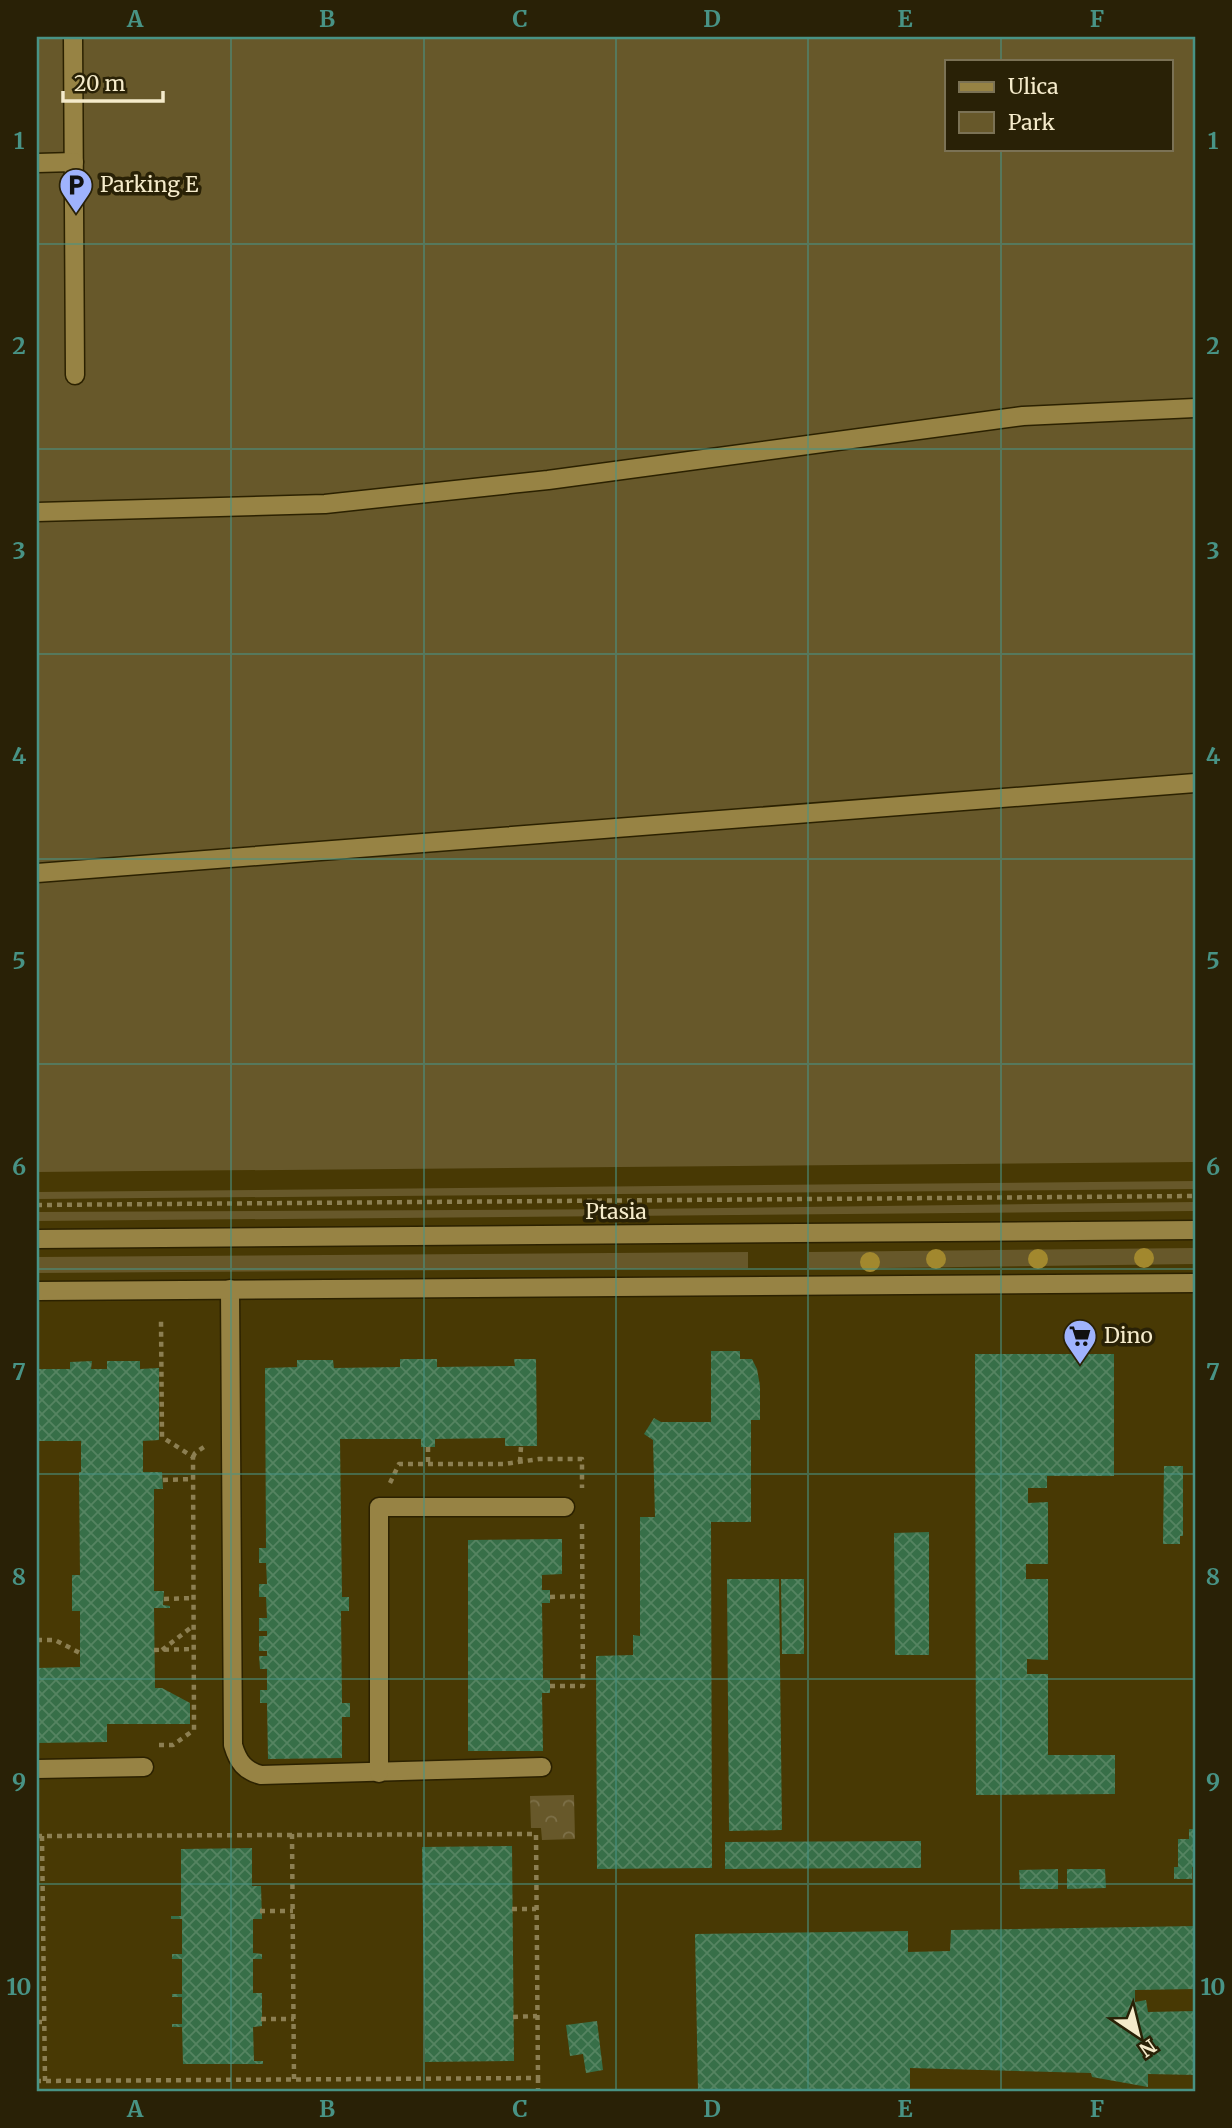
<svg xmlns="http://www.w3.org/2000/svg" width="1232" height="2128" viewBox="0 0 1232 2128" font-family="Merriweather,serif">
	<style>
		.green { fill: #67582a; fill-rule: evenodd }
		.park { fill: url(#park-crowns) }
		.building { fill: url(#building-cross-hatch) }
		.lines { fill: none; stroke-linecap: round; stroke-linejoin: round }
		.minor-casing { stroke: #2b2100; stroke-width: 21 }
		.path { stroke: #8c7f52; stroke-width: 4.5; stroke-dasharray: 5 5; stroke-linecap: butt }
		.minor { stroke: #978344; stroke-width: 18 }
		.tree { fill: #a2882e }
		.grid { fill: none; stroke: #489385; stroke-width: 2; stroke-opacity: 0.55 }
		.labels { text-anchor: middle; stroke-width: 7; stroke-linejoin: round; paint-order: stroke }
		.poi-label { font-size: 21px; fill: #f5ebcb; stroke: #292106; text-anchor: start }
		.street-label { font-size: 21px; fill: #f5ebcb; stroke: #292106 }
		.neatline { fill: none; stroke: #489385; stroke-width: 2.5 }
		.grid-label { font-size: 23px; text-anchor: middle; font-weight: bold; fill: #489385 }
	</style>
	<defs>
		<pattern id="park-crowns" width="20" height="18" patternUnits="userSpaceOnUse" patternTransform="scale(1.75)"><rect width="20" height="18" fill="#67582a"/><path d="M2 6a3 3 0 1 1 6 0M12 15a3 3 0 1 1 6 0" fill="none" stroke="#7d7048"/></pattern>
		<pattern id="building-cross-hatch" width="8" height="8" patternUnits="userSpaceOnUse" patternTransform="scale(1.75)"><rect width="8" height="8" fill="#376f48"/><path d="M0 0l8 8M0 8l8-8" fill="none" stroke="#558461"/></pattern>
	</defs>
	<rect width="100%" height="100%" fill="#483904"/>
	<g class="green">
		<path d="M37,37H1195V1162L37,1172ZM947,61H1171V149H947Z"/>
		<polygon points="1195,1181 1195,1189 37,1199 37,1192"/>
		<polygon points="1195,1202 1195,1211 37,1221 37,1212 637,1209"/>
		<polygon points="1195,1248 1195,1264 809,1269 809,1252"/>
		<polygon points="748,1252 748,1268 37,1273 37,1257"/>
	</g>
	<polygon class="park" points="574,1795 575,1839 542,1840 541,1828 531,1828 530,1796"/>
	<g class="building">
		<polygon points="711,1351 740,1351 740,1359 752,1359 757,1369 760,1386 760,1420 751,1420 751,1522 711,1522 712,1868 597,1869 596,1656 633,1655 633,1635 640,1636 640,1517 655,1517 653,1440 644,1434 654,1418 661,1422 711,1422"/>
		<polygon points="975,1354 1114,1354 1114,1476 1047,1476 1047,1488 1028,1488 1028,1503 1048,1502 1048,1564 1026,1564 1026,1579 1048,1579 1048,1660 1027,1659 1027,1674 1048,1674 1048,1755 1115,1755 1115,1794 976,1795"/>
		<polygon points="400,1359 437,1359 437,1367 515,1366 514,1359 536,1359 537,1446 505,1446 505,1438 435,1439 435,1447 421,1447 421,1439 340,1439 342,1597 349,1597 349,1611 341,1611 342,1703 350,1703 350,1717 342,1717 342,1758 268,1759 267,1703 260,1703 260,1690 267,1690 267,1669 260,1669 259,1656 267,1656 267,1651 259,1651 259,1636 267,1636 267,1631 259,1631 259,1618 267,1618 266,1597 259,1597 259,1584 267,1584 266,1563 259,1563 259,1548 266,1548 265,1368 297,1367 297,1360 333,1360 334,1368 400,1367"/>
		<polygon points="92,1361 91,1369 107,1369 107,1361 140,1361 140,1369 159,1368 159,1440 143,1441 143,1472 162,1472 163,1489 154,1489 154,1591 164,1591 163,1605 170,1606 170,1608 154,1608 155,1688 162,1688 190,1703 190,1724 107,1724 107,1742 37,1743 37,1668 80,1667 80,1611 72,1611 72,1575 80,1575 79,1472 81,1472 81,1441 37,1441 37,1369 70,1369 70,1362"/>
		<polygon points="1164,1466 1183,1466 1183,1536 1180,1536 1180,1544 1163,1544"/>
		<polygon points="929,1532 929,1655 895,1655 894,1533"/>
		<polygon points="562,1539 562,1574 542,1575 542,1590 550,1590 550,1603 542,1603 543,1680 550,1680 550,1693 542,1693 543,1751 468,1751 468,1540"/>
		<polygon points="727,1579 779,1579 782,1830 729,1831"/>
		<polygon points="781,1579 804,1579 804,1654 782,1654"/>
		<polygon points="1189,1829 1195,1829 1195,1867 1192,1867 1192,1879 1174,1879 1174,1867 1178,1867 1178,1839 1189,1839"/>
		<polygon points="921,1841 921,1868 725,1869 725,1842"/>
		<polygon points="512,1846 514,2061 425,2062 422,1847"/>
		<polygon points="252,1848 252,1886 261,1886 262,1919 253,1919 253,1953 262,1954 262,1959 253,1959 253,1993 262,1993 262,2026 253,2027 254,2061 263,2061 263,2064 183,2064 182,2027 172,2027 172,2024 182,2024 182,1997 172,1997 172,1994 182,1994 182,1959 172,1959 172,1954 182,1954 182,1919 171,1919 171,1916 181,1916 181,1849"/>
		<polygon points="1058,1869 1058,1889 1020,1889 1019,1870"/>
		<polygon points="1067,1869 1105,1869 1106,1888 1067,1889"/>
		<polygon points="1195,1926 1195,1989 1135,1990 1135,2002 1146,2000 1148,2012 1195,2011 1195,2075 1148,2074 1148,2087 1092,2077 1091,2073 910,2068 910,2091 698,2091 695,1934 908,1931 908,1952 950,1951 951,1930"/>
		<polygon points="597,2021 603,2070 586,2073 583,2054 570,2056 566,2025"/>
	</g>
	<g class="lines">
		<defs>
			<g id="minor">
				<polyline points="73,37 75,375"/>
				<polyline points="37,163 74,162"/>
				<polyline points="37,512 325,504 548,480 1023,416 1195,408"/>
				<polyline points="37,873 1195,783"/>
				<polyline points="37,1239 1195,1230"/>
				<path d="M230,1289L233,1745C238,1762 245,1771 261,1775L542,1767"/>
				<polyline points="37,1291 1195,1283"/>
				<polyline points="37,1769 144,1767"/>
				<polyline points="379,1773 379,1507 565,1507"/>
			</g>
		</defs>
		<use href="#minor" class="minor-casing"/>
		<g class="path">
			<polyline points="37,1205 1195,1196"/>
			<polyline points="428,1447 428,1464"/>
			<polyline points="193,1457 195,1453 207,1445"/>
			<polyline points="520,1462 521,1447"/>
			<polyline points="163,1480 193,1479"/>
			<polyline points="390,1483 399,1464 504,1464 539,1459 582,1459 582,1488"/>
			<polyline points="550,1597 583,1596"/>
			<polyline points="164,1599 193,1598"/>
			<polyline points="37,1640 55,1640 80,1653"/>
			<polyline points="154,1650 194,1649"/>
			<polyline points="162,1650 193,1626"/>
			<polyline points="550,1686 583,1686 582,1524"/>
			<polyline points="159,1745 173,1745 194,1730 193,1457 162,1437 161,1319"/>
			<polyline points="292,1834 294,2080"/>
			<polyline points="37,1836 536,1834 538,2078 37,2081"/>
			<polyline points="42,1836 45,2081"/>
			<polyline points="512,1909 536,1909"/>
			<polyline points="260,1911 293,1911"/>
			<polyline points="513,2017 537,2016"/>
			<polyline points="261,2019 294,2019"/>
			<polyline points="37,2022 44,2022"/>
			<polyline points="538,2078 538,2091"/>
		</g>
		<use href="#minor" class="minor"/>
	</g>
	<g class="tree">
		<circle cx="1144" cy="1258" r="10"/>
		<circle cx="936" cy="1259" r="10"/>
		<circle cx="1038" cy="1259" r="10"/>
		<circle cx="870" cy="1262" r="10"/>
	</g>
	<path class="grid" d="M231,37V2091M424,37V2091M616,37V2091M808,37V2091M1001,37V61M1001,149V2091M37,244H1195M37,449H1195M37,654H1195M37,859H1195M37,1064H1195M37,1269H1195M37,1474H1195M37,1679H1195M37,1884H1195"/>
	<defs>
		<symbol id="parking-pin" viewBox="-11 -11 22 30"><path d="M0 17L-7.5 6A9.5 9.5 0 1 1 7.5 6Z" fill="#9fb3fd" stroke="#292106"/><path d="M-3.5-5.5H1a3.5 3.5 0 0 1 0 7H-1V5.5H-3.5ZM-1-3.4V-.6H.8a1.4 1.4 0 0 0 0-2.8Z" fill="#111"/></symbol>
		<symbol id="supermarket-pin" viewBox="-11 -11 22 30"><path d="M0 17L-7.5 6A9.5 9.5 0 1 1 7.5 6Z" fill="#9fb3fd" stroke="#292106"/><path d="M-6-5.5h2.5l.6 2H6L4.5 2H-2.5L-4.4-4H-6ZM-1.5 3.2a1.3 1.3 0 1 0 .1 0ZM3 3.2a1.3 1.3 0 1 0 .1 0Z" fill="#111"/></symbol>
	</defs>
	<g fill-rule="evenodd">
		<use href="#parking-pin" x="57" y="166" width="38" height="52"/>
		<use href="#supermarket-pin" x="1061" y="1317" width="38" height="52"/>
	</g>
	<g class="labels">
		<g class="poi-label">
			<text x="100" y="192">Parking E</text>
			<text x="1104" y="1343">Dino</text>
		</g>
		<g class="street-label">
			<text x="616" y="1219">Ptasia</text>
		</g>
	</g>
	<rect width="1232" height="2128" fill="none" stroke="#292106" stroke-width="77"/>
	<rect x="945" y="60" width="228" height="91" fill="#292106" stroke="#7b7255" stroke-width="2"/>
	<rect x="959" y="82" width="35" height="10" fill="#978344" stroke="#7b7255" stroke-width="2"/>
	<text x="1008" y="94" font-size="21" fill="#f5ebcb">Ulica</text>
	<rect x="959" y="112" width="35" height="21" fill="#67582a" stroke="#7b7255" stroke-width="2"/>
	<text x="1008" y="130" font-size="21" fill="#f5ebcb">Park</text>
	<g transform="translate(1138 2034) rotate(145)" stroke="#292106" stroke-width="5" paint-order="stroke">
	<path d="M0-5L12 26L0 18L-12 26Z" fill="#f5ebcb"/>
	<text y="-10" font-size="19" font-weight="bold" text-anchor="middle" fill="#f5ebcb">N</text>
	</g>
	<path d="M63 91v10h100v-10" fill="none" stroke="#f5ebcb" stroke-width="3.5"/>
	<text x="74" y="91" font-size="21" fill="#f5ebcb" stroke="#292106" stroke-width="5" paint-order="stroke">20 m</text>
	<rect x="38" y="38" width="1156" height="2052" class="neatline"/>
	<g class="grid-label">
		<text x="135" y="27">A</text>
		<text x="327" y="27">B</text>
		<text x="520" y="27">C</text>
		<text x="712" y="27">D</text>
		<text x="905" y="27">E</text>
		<text x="1097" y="27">F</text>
		<text x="19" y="149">1</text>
		<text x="1213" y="149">1</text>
		<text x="19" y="354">2</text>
		<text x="1213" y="354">2</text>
		<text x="19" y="559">3</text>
		<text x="1213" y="559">3</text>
		<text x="19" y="764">4</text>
		<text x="1213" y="764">4</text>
		<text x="19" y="969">5</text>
		<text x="1213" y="969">5</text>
		<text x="19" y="1175">6</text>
		<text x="1213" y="1175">6</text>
		<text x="19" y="1380">7</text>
		<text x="1213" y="1380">7</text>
		<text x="19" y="1585">8</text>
		<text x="1213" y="1585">8</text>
		<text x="19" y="1790">9</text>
		<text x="1213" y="1790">9</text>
		<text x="19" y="1995">10</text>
		<text x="1213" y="1995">10</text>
		<text x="135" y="2117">A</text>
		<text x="327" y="2117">B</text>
		<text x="520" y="2117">C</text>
		<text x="712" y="2117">D</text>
		<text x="905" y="2117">E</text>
		<text x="1097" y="2117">F</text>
	</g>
</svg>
